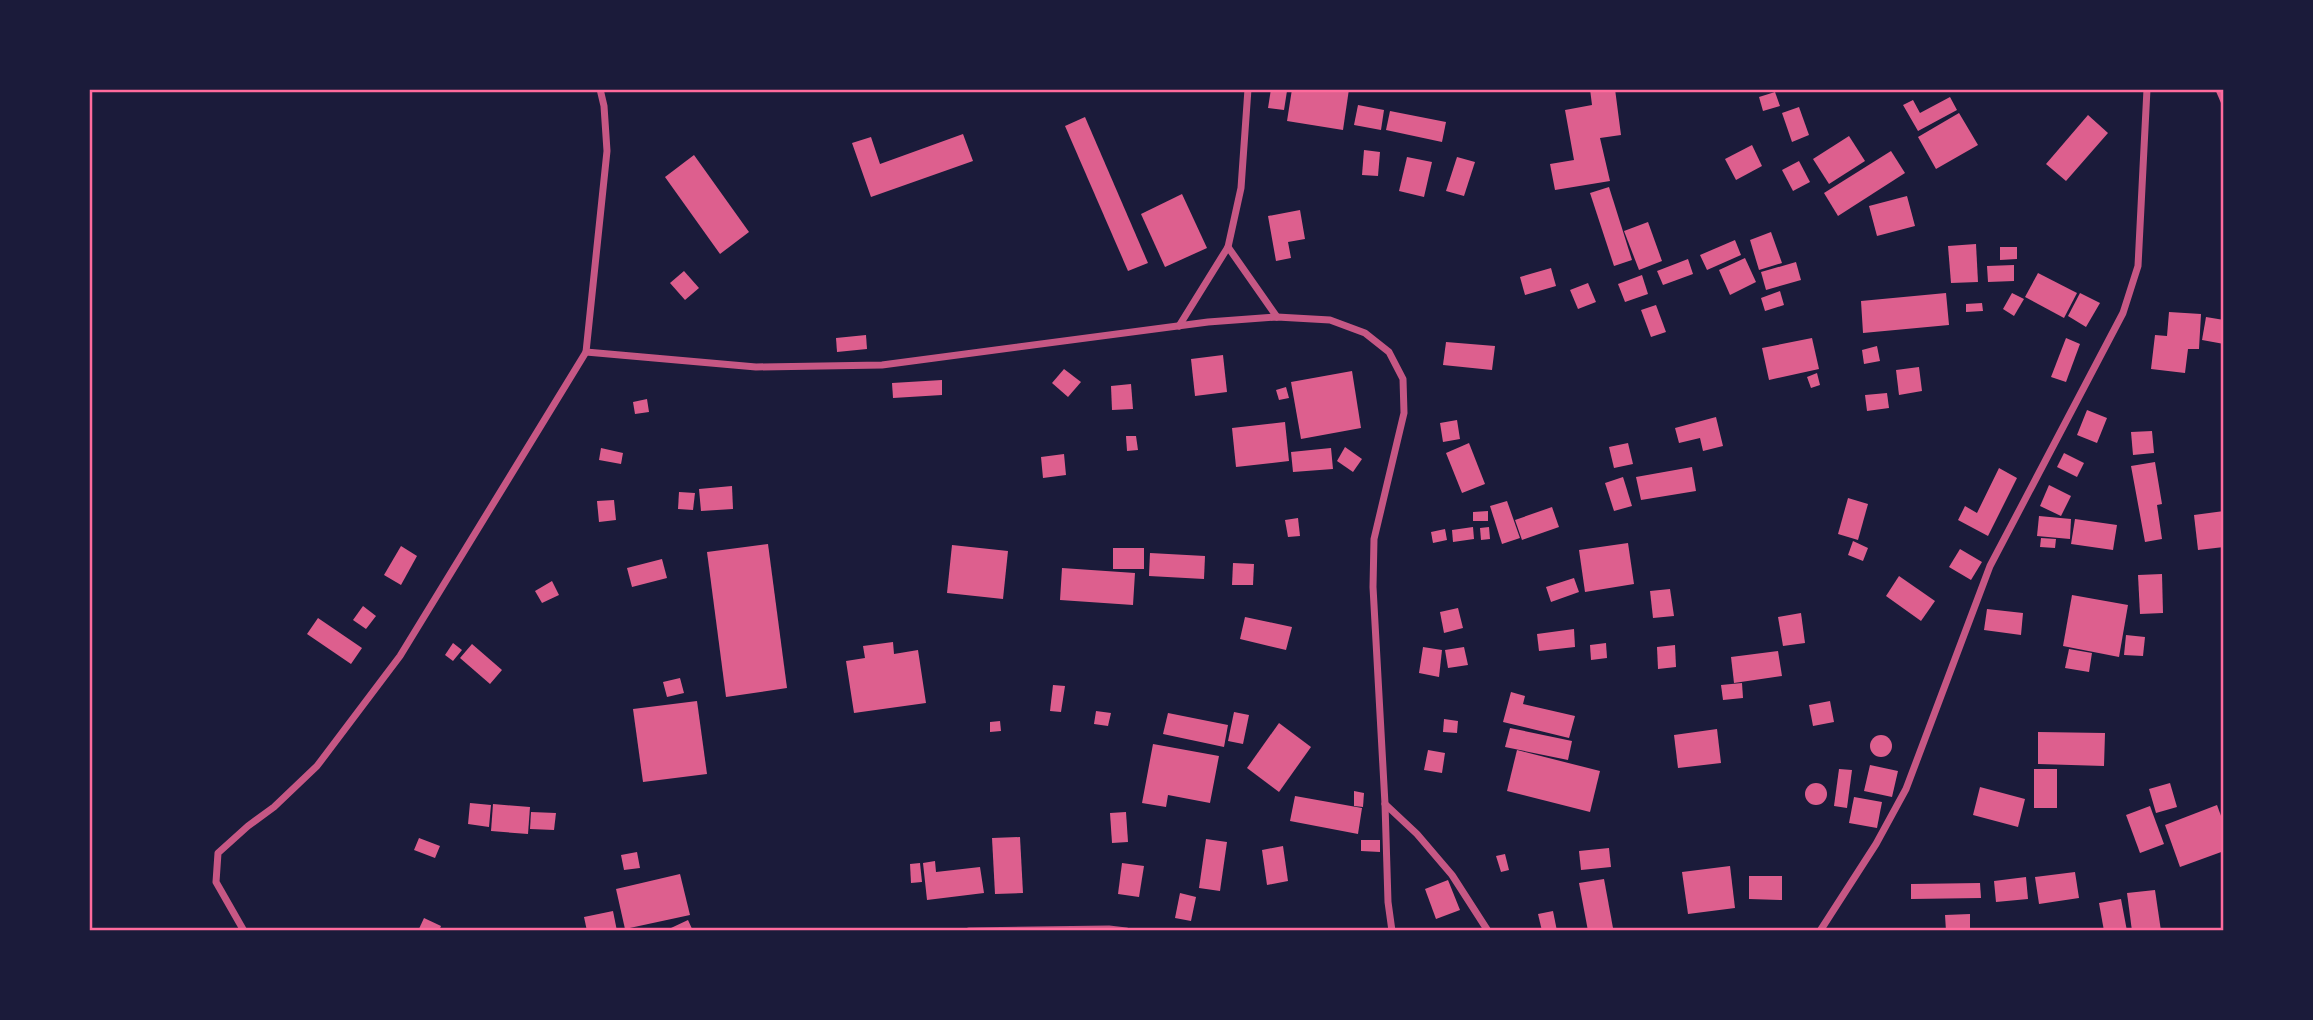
<svg xmlns="http://www.w3.org/2000/svg" width="2313" height="1020" viewBox="0 0 2313 1020" font-family="Figtree,sans-serif">
	<style>
		.building { fill: #dd5f8e }
		.lines { fill: none; stroke-linecap: round; stroke-linejoin: round }
		.minor { stroke: #c65784; stroke-width: 7 }
		.neatline { fill: none; stroke: #ff6b9d; stroke-width: 2.5 }
	</style>
	<rect width="100%" height="100%" fill="#1b1b3a"/>
	<g class="building">
		<polygon points="1271,89 1287,91 1284,110 1268,108"/>
		<polygon points="1292,89 1349,89 1343,130 1287,121"/>
		<polygon points="1590,89 1615,89 1621,135 1600,138 1610,181 1555,190 1550,164 1574,160 1565,110 1592,105"/>
		<polygon points="2215,89 2224,89 2224,110"/>
		<polygon points="1775,92 1780,106 1763,111 1759,97"/>
		<polygon points="1950,97 1957,110 1918,131 1903,105 1913,100 1920,113"/>
		<polygon points="1358,105 1384,110 1381,130 1354,125"/>
		<polygon points="1799,107 1809,135 1792,142 1782,113"/>
		<polygon points="1390,111 1446,122 1442,142 1386,130"/>
		<polygon points="1959,113 1978,145 1936,169 1918,137"/>
		<polygon points="2088,115 2108,133 2066,181 2046,164"/>
		<polygon points="1085,117 1148,263 1128,271 1065,126"/>
		<polygon points="963,134 973,161 871,197 852,143 871,137 880,164"/>
		<polygon points="1849,136 1865,161 1829,184 1813,159"/>
		<polygon points="1752,145 1762,166 1736,180 1725,159"/>
		<polygon points="1364,150 1380,152 1378,176 1362,175"/>
		<polygon points="1891,151 1905,173 1838,216 1824,193"/>
		<polygon points="694,155 749,232 720,254 665,177"/>
		<polygon points="1407,157 1432,162 1424,197 1399,191"/>
		<polygon points="1457,157 1475,162 1464,196 1446,191"/>
		<polygon points="1799,161 1810,182 1793,191 1782,170"/>
		<polygon points="1609,187 1632,260 1614,266 1590,193"/>
		<polygon points="1182,194 1207,248 1165,267 1141,214"/>
		<polygon points="1907,196 1915,226 1877,236 1869,206"/>
		<polygon points="1300,210 1305,239 1288,242 1291,258 1276,261 1268,216"/>
		<polygon points="1648,222 1662,261 1639,270 1624,231"/>
		<polygon points="1771,232 1782,263 1759,270 1750,240"/>
		<polygon points="1735,240 1741,255 1707,270 1700,255"/>
		<polygon points="1976,244 1978,282 1951,283 1948,246"/>
		<polygon points="2000,247 2017,247 2017,259 2000,260"/>
		<polygon points="1745,258 1756,282 1730,295 1719,270"/>
		<polygon points="1688,259 1693,274 1663,285 1657,271"/>
		<polygon points="1796,262 1801,280 1766,290 1761,272"/>
		<polygon points="2014,265 2014,281 1988,282 1987,266"/>
		<polygon points="1551,268 1556,286 1525,295 1520,277"/>
		<polygon points="684,271 699,288 685,300 670,283"/>
		<polygon points="2038,273 2077,293 2064,318 2025,297"/>
		<polygon points="1642,275 1648,294 1625,302 1618,284"/>
		<polygon points="1588,283 1596,302 1578,309 1570,290"/>
		<polygon points="1780,291 1784,305 1765,311 1761,298"/>
		<polygon points="1946,293 1949,325 1863,333 1861,301"/>
		<polygon points="2012,293 2024,299 2014,316 2003,309"/>
		<polygon points="2080,293 2100,303 2086,327 2068,316"/>
		<polygon points="1982,303 1983,311 1966,312 1966,304"/>
		<polygon points="1656,305 1666,332 1651,337 1641,310"/>
		<polygon points="2169,312 2201,314 2199,349 2188,349 2185,373 2151,369 2155,335 2167,336"/>
		<polygon points="2206,317 2224,320 2224,344 2202,340"/>
		<polygon points="866,335 867,349 837,352 836,338"/>
		<polygon points="1812,338 1819,369 1769,380 1762,348"/>
		<polygon points="2066,338 2080,344 2066,382 2051,377"/>
		<polygon points="1446,342 1495,346 1492,370 1443,365"/>
		<polygon points="1877,346 1880,361 1864,364 1862,350"/>
		<polygon points="1223,355 1227,392 1195,396 1191,359"/>
		<polygon points="1919,367 1922,391 1899,395 1896,370"/>
		<polygon points="1064,369 1081,382 1068,397 1052,383"/>
		<polygon points="1352,371 1361,428 1301,439 1291,382"/>
		<polygon points="1817,373 1820,385 1811,388 1807,377"/>
		<polygon points="942,380 942,395 893,398 892,383"/>
		<polygon points="1131,384 1133,409 1112,410 1111,386"/>
		<polygon points="1286,387 1289,398 1279,400 1276,390"/>
		<polygon points="1887,393 1889,408 1867,411 1865,395"/>
		<polygon points="647,399 649,412 635,414 633,402"/>
		<polygon points="2087,410 2107,418 2097,443 2077,435"/>
		<polygon points="1716,417 1723,446 1703,451 1700,438 1679,443 1675,428"/>
		<polygon points="1457,420 1460,439 1443,442 1440,423"/>
		<polygon points="1285,422 1289,461 1236,467 1232,428"/>
		<polygon points="2152,431 2154,453 2133,455 2131,432"/>
		<polygon points="1126,436 1136,436 1138,450 1127,451"/>
		<polygon points="1469,443 1485,484 1462,493 1446,453"/>
		<polygon points="1628,443 1633,464 1614,468 1609,447"/>
		<polygon points="1345,447 1362,459 1353,472 1337,461"/>
		<polygon points="601,448 623,453 621,464 599,460"/>
		<polygon points="1331,448 1333,469 1293,472 1291,452"/>
		<polygon points="2064,453 2084,463 2077,477 2057,467"/>
		<polygon points="1064,454 1066,475 1043,478 1041,457"/>
		<polygon points="2155,462 2162,504 2157,505 2162,539 2145,542 2131,466"/>
		<polygon points="1692,467 1696,491 1641,500 1636,477"/>
		<polygon points="1999,468 2017,478 1988,536 1958,520 1965,506 1977,513"/>
		<polygon points="1623,477 1632,506 1614,511 1605,483"/>
		<polygon points="2049,485 2071,496 2061,516 2040,506"/>
		<polygon points="732,486 733,509 701,511 699,489"/>
		<polygon points="679,492 695,493 693,510 678,509"/>
		<polygon points="1848,498 1868,504 1858,540 1838,534"/>
		<polygon points="614,500 616,520 599,522 597,501"/>
		<polygon points="1507,501 1520,538 1502,544 1490,506"/>
		<polygon points="1552,507 1559,527 1522,540 1515,520"/>
		<polygon points="1488,511 1488,521 1473,521 1473,512"/>
		<polygon points="2224,511 2224,547 2198,550 2194,515"/>
		<polygon points="2039,516 2071,519 2070,539 2037,536"/>
		<polygon points="1298,518 1300,536 1288,537 1285,520"/>
		<polygon points="2075,519 2117,525 2113,550 2071,544"/>
		<polygon points="1473,527 1474,539 1453,542 1452,530"/>
		<polygon points="1489,527 1490,539 1481,540 1480,528"/>
		<polygon points="1445,529 1447,540 1433,543 1431,532"/>
		<polygon points="2041,538 2056,539 2055,548 2040,547"/>
		<polygon points="1853,541 1868,548 1863,561 1848,555"/>
		<polygon points="1628,543 1634,584 1585,592 1579,550"/>
		<polygon points="768,544 787,688 726,697 707,552"/>
		<polygon points="952,545 1008,551 1003,599 947,593"/>
		<polygon points="401,546 417,556 401,585 384,575"/>
		<rect x="1113" y="548" width="31" height="21"/>
		<polygon points="1960,549 1982,562 1971,580 1949,567"/>
		<polygon points="1150,553 1205,556 1204,579 1149,576"/>
		<polygon points="662,559 667,578 632,587 627,568"/>
		<polygon points="1233,563 1254,564 1253,585 1232,585"/>
		<polygon points="1062,568 1135,573 1133,605 1060,600"/>
		<polygon points="2162,574 2163,613 2140,614 2138,575"/>
		<polygon points="1899,576 1935,601 1921,621 1886,596"/>
		<polygon points="1574,578 1579,592 1551,602 1546,587"/>
		<polygon points="552,581 559,595 542,603 535,591"/>
		<polygon points="1670,589 1674,616 1653,618 1650,591"/>
		<polygon points="2072,595 2128,605 2119,657 2063,646"/>
		<polygon points="363,606 376,616 366,629 353,620"/>
		<polygon points="1458,608 1463,628 1444,633 1440,612"/>
		<polygon points="1987,609 2023,613 2021,635 1984,630"/>
		<polygon points="1801,613 1805,643 1783,646 1778,617"/>
		<polygon points="1245,617 1292,627 1286,650 1240,639"/>
		<polygon points="318,618 362,648 351,664 307,634"/>
		<polygon points="1574,629 1575,647 1539,651 1537,634"/>
		<polygon points="2126,635 2145,637 2143,656 2124,655"/>
		<polygon points="893,642 894,654 918,650 926,703 854,713 846,661 865,658 863,646"/>
		<polygon points="453,643 462,650 453,661 445,655"/>
		<polygon points="1606,643 1607,658 1591,660 1590,645"/>
		<polygon points="472,644 502,670 490,684 460,658"/>
		<polygon points="1675,645 1676,667 1658,669 1657,647"/>
		<polygon points="1423,647 1442,650 1439,677 1419,673"/>
		<polygon points="1464,647 1468,665 1448,668 1445,650"/>
		<polygon points="2069,649 2092,653 2089,672 2065,668"/>
		<polygon points="1778,651 1782,676 1734,683 1731,657"/>
		<polygon points="680,678 684,693 667,697 663,682"/>
		<polygon points="1742,683 1743,698 1723,700 1721,685"/>
		<polygon points="1053,685 1065,686 1061,712 1050,711"/>
		<polygon points="1511,692 1525,696 1523,704 1575,716 1569,738 1503,722"/>
		<polygon points="697,701 707,774 643,782 633,709"/>
		<polygon points="1830,701 1834,722 1813,726 1809,705"/>
		<polygon points="1096,711 1111,713 1108,726 1094,724"/>
		<polygon points="1234,712 1249,715 1243,744 1228,741"/>
		<polygon points="1168,713 1228,725 1224,747 1163,734"/>
		<polygon points="1444,719 1458,721 1457,733 1443,732"/>
		<polygon points="1000,721 1001,731 990,732 990,722"/>
		<polygon points="1279,723 1311,747 1279,792 1247,768"/>
		<polygon points="1510,728 1572,741 1568,760 1505,747"/>
		<polygon points="1717,729 1721,763 1678,768 1674,735"/>
		<polygon points="2038,732 2105,733 2104,766 2038,764"/>
		<circle cx="1881" cy="746" r="11"/>
		<polygon points="1153,744 1219,756 1210,803 1168,795 1166,807 1142,803"/>
		<polygon points="1428,750 1445,753 1442,773 1424,770"/>
		<polygon points="1517,750 1600,771 1590,812 1507,791"/>
		<polygon points="1870,765 1898,771 1892,797 1864,791"/>
		<polygon points="1839,769 1852,770 1847,808 1834,806"/>
		<rect x="2034" y="769" width="23" height="39"/>
		<circle cx="1816" cy="794" r="11"/>
		<polygon points="2170,783 2177,807 2156,813 2149,789"/>
		<polygon points="1980,787 2025,799 2018,827 1973,815"/>
		<polygon points="1354,791 1364,793 1363,807 1354,806"/>
		<polygon points="1295,796 1362,808 1358,834 1290,821"/>
		<polygon points="1854,797 1882,802 1877,828 1849,823"/>
		<polygon points="470,803 491,805 489,827 468,824"/>
		<polygon points="493,804 530,807 528,834 491,831"/>
		<polygon points="2217,805 2224,824 2224,851 2180,867 2165,825"/>
		<polygon points="2150,806 2164,844 2140,853 2126,815"/>
		<polygon points="531,812 556,813 554,830 530,829"/>
		<polygon points="1126,812 1128,842 1112,843 1110,813"/>
		<polygon points="1020,837 1023,893 995,894 992,838"/>
		<polygon points="419,838 440,846 435,858 414,850"/>
		<polygon points="1206,839 1227,842 1220,891 1199,888"/>
		<polygon points="1361,840 1380,840 1380,852 1361,851"/>
		<polygon points="1283,846 1288,881 1267,885 1262,850"/>
		<polygon points="1609,848 1611,867 1581,870 1579,851"/>
		<polygon points="637,852 640,868 624,870 621,855"/>
		<polygon points="1505,854 1509,870 1501,872 1496,856"/>
		<polygon points="935,861 936,872 980,867 984,893 927,900 923,863"/>
		<polygon points="920,863 922,882 911,883 910,864"/>
		<polygon points="1122,863 1144,866 1139,897 1118,894"/>
		<polygon points="1730,866 1735,908 1688,914 1682,872"/>
		<polygon points="2075,872 2079,898 2039,904 2035,877"/>
		<polygon points="680,874 690,915 625,929 616,889"/>
		<polygon points="1749,876 1782,876 1782,900 1749,899"/>
		<polygon points="2026,877 2028,899 1996,902 1994,881"/>
		<polygon points="1604,879 1613,928 1588,931 1579,883"/>
		<polygon points="1448,880 1460,910 1436,919 1425,889"/>
		<polygon points="1980,883 1981,898 1911,899 1911,884"/>
		<polygon points="2155,890 2161,931 2132,931 2127,893"/>
		<polygon points="1180,893 1196,897 1191,921 1175,918"/>
		<polygon points="2121,899 2127,931 2104,931 2099,903"/>
		<polygon points="613,911 617,931 587,931 584,917"/>
		<polygon points="1553,911 1557,931 1542,931 1538,914"/>
		<polygon points="1970,914 1970,931 1946,931 1945,915"/>
		<polygon points="424,918 441,926 439,931 418,931"/>
		<polygon points="688,920 693,931 671,931 671,928"/>
	</g>
	<g class="lines">
		<g class="minor">
			<polyline points="1228,247 1277,317"/>
			<polyline points="1179,326 1228,247 1241,188 1248,89"/>
			<polyline points="586,352 756,367 882,365 1208,322 1277,317 1330,320 1365,333 1389,352 1403,379 1404,413 1374,539 1373,587 1385,804 1388,902 1392,931"/>
			<polyline points="1385,804 1417,834 1452,875 1488,931"/>
			<polyline points="244,931 216,882 218,853 248,826 274,807 317,766 400,656 586,352 607,151 604,106 600,89"/>
			<polyline points="969,931 1109,929 1126,931"/>
			<polyline points="1820,931 1876,844 1906,789 1990,566 2123,313 2138,266 2147,89"/>
		</g>
	</g>
	<rect width="2313" height="1020" fill="none" stroke="#1b1b3a" stroke-width="182"/>
	<rect x="91" y="91" width="2131" height="838" class="neatline"/>
</svg>
